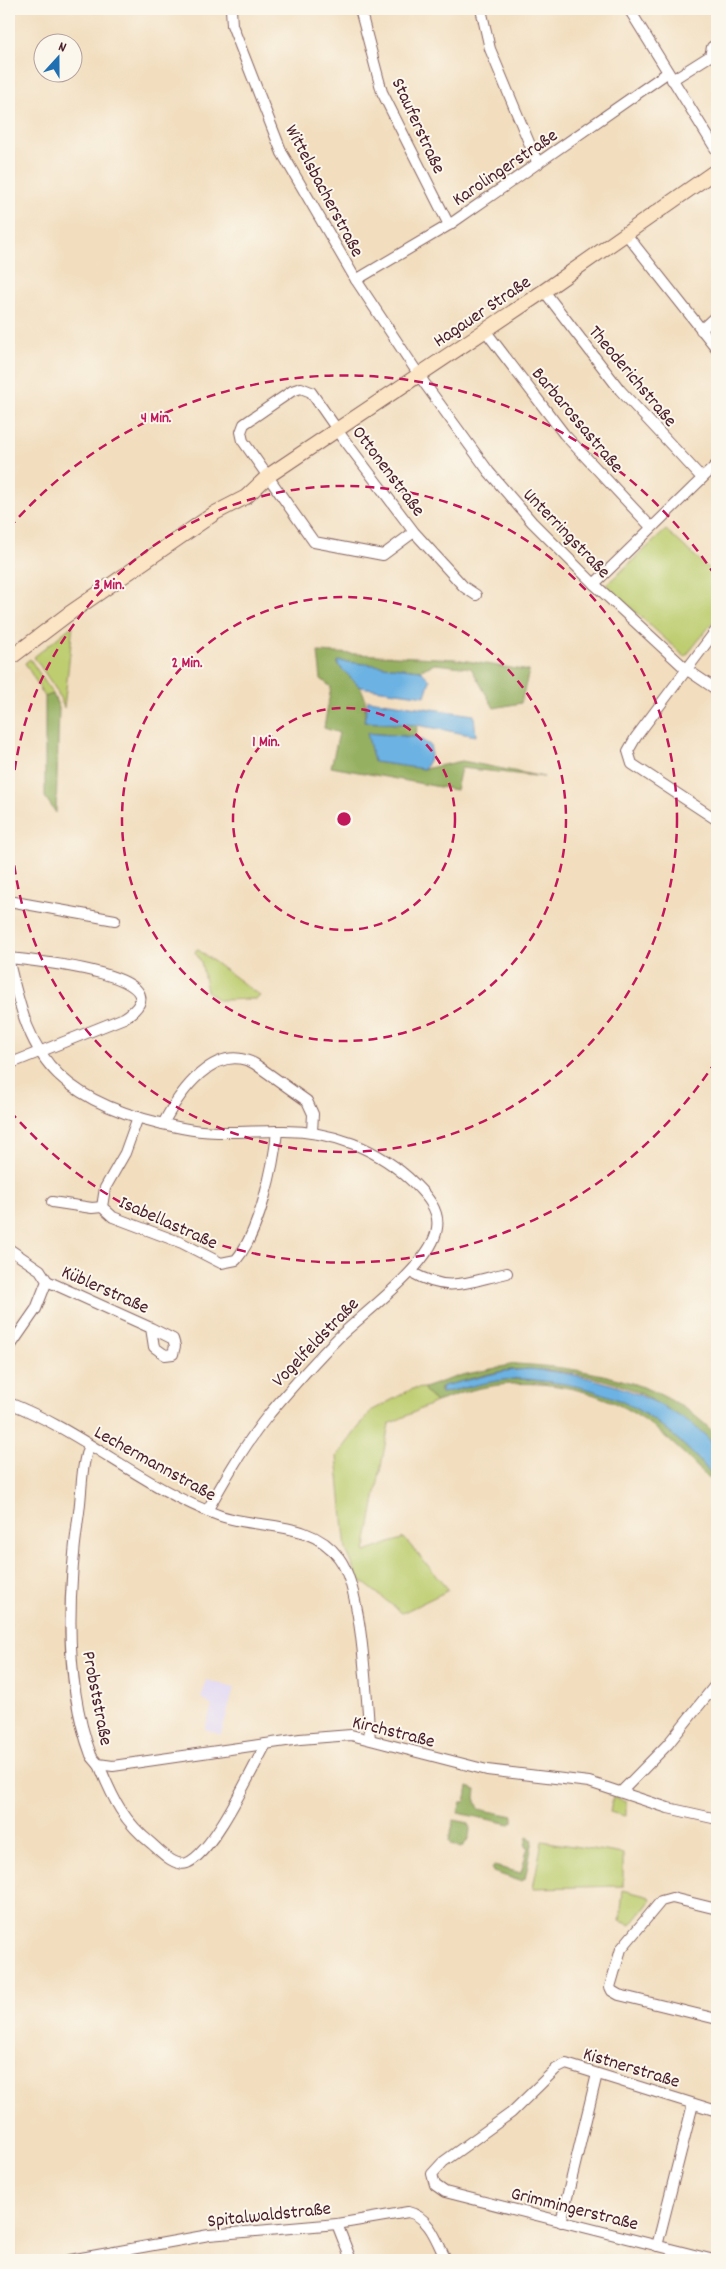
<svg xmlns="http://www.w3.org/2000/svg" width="726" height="2269" viewBox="0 0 726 2269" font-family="Dekko,sans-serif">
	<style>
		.built { fill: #dfd5f5 }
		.green { fill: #bdcd70; stroke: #84764e }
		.forest { fill: #96b062; stroke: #706846 }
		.water { fill: #6cb2e2; stroke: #5b6886 }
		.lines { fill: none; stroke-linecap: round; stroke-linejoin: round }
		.street-casing { stroke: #85625f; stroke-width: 12 }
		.secondary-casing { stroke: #85625f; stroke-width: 16 }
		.street { stroke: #fff; stroke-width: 10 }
		.secondary { stroke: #fce5c4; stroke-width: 14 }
		.ring { fill: none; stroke: #c2185b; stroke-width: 2.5; stroke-dasharray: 9 6 }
		.labels { text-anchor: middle; stroke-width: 4; stroke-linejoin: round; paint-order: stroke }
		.street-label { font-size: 19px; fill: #4a1f2b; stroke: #fbf7ec }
		.centre { fill: #c2185b; stroke: #fbf7ec; stroke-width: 2.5 }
		.ring-label { font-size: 15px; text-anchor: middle; font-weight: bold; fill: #c2185b; stroke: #fbf7ec; stroke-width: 4; stroke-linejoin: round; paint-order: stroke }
	</style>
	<rect width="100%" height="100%" fill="#fbf7ec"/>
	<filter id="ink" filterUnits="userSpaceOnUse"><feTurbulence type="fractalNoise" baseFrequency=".02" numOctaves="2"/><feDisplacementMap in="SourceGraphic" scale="10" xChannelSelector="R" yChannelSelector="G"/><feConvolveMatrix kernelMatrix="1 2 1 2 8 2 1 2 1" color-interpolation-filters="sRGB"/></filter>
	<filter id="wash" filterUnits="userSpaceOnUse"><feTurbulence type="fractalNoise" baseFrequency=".0096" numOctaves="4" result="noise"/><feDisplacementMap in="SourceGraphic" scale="20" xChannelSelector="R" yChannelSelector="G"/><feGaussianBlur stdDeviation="1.12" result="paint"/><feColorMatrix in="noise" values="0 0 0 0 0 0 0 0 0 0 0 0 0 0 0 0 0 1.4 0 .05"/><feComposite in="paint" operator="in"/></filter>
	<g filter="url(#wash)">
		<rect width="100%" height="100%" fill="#f2debf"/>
		<polygon class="built" points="207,1680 234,1688 221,1735 205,1729 212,1706 201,1698"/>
		<g class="green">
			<polygon points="666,530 717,576 717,617 685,657 606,585"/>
			<polygon points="73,625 64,708 57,691 34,657"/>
			<polygon points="30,659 53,694 45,697 25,663"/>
			<polygon points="197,949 260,996 257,999 218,1000 207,991 201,962 195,952"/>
			<polygon points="424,1388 426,1393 436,1402 389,1424 365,1552 404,1538 449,1590 402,1613 359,1579 346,1550 337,1456 371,1411 412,1389"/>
			<polygon points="613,1797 626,1801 626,1816 610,1812"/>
			<polygon points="542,1841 623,1854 623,1886 533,1888"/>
			<polygon points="623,1890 650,1897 651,1900 631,1925 620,1921"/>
		</g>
		<g class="forest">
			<path d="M318,652L455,659L529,671L521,703L494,708L471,668L435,664L420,670L338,662V665C361,689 369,688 364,722L417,725L416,737L367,733L424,769L462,761L544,777L461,768L456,790L331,767L339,733L324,728L331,687L321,679Z"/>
			<polygon points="53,694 59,708 56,813 45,797 45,697"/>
			<path d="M515,1364C587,1368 665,1380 717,1436V1451L712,1444C691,1429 670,1411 647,1397C611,1376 544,1365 503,1371C481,1375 461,1382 440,1388V1392L442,1393C466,1388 489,1380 513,1379C525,1378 539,1381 551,1382C626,1390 669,1425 717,1480V1487C694,1464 671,1439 644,1420C596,1386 532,1376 476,1389C462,1392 449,1398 436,1402L426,1393L424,1388L462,1375Z"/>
			<polygon points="468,1787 476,1790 475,1798 479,1809 513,1816 513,1822 510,1824 458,1813 461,1802 465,1802"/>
			<path d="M454,1820L469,1823C472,1830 468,1844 461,1847L451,1844L449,1840Z"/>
			<polygon points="527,1837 533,1840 525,1879 520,1881 493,1872 492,1869 494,1866 521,1873 528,1847 525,1846"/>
		</g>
		<g class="water">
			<polygon points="338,661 420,670 430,680 425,696 360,687 338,665"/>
			<polygon points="368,700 474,715 476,736 417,725 364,722"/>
			<path d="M367,733L416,737L430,745C433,755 429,761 424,769L374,762Z"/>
			<path d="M530,1369C586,1374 635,1387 682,1418C694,1426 710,1436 716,1450C720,1457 717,1471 717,1480C669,1425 626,1391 551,1382C539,1381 525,1378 513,1379C489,1381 466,1388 442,1393L440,1392L443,1386L504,1371Z"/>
		</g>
	</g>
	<g filter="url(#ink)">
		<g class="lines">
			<defs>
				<g id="street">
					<polyline points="231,9 232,25 282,153 356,280 425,384 489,472 532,522 594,584 686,669 717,690"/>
					<polyline points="360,9 382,92 449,225"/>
					<polyline points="481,9 490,49 538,164"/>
					<polyline points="629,9 717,151"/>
					<polyline points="710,56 712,47 717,44"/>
					<polyline points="672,80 710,56 717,56"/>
					<polyline points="626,234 717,349"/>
					<polyline points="356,280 449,225 667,73"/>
					<polyline points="544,291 620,390 702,478"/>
					<polyline points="484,329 564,434 651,527"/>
					<polyline points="701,330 717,315"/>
					<polyline points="414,532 383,555 314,542 243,441 241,432 244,424 292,391 301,388 311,392 343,438 414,532 464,587 476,595"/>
					<polyline points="594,584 717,464"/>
					<polyline points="717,629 636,737 628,751 632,764 717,820"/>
					<polyline points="9,901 115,920"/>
					<path d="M9,958C28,960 192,975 124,1018L9,1064"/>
					<path d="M9,962C19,1003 28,1046 59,1075C91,1106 140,1120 182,1128C215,1135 246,1131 280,1131C331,1130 378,1148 415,1184C426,1195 440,1210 437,1228C433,1263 365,1312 339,1337C315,1361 292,1387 270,1413C245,1444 226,1477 207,1511"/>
					<path d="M138,1117L125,1153L105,1188L102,1207L113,1217L182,1243L221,1263L236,1260C259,1233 274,1166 277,1131"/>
					<path d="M163,1124C179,1093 215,1041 255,1064L307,1101L313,1114L312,1132"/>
					<polyline points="52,1202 92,1208 102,1207"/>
					<polyline points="9,1249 40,1270 47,1281 36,1309 9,1348"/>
					<path d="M411,1272C449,1294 467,1282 507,1273"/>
					<polyline points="47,1281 151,1328 154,1347 165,1355 173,1354 175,1346 173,1339 151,1328"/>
					<path d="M9,1403C82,1431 146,1489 218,1515C258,1530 311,1519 339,1558C363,1590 366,1696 370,1739"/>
					<path d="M89,1445C81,1466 82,1490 79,1512C68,1589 63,1680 91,1755C93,1760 98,1762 100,1767C113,1799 124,1822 152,1844C160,1851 174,1867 187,1863C214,1852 251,1771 266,1744"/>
					<polyline points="98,1764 113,1766 300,1739 351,1735 487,1770 589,1782 668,1808 717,1819"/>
					<polyline points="621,1792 668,1744 717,1683"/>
					<polyline points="717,1909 672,1898 661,1901 621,1949 610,1987 612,1991 619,1995 717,2019"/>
					<polyline points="561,2222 597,2074"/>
					<polyline points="337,2224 351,2260"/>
					<polyline points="657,2246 693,2104"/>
					<path d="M70,2260L209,2235L337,2224L408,2212C430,2217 437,2242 446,2260"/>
					<polyline points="714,2260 445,2192 435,2185 432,2174 443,2162 511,2113 556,2069 566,2064 717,2111"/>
				</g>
				<polyline id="secondary" points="9,659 67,615 215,513 246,497 268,476 544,291 717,170"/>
			</defs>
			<use href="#street" class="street-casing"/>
			<use href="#secondary" class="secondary-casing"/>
			<use href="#street" class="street"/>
			<use href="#secondary" class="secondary"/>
		</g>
	</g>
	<g class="ring">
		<circle cx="344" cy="819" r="111"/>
		<circle cx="344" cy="819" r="222"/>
		<circle cx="344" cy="819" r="333"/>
		<path d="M716 1061A444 444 0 0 1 9 1110M9 528A444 444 0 0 1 716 577"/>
	</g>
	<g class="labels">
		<g class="street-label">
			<text transform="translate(420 125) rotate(65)" y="7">Stauferstraße</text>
			<text transform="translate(504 166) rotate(-34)" y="7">Karolingerstraße</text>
			<text transform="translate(326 190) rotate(62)" y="7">Wittelsbacherstraße</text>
			<text transform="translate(481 310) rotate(-34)" y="7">Hagauer Straße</text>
			<text transform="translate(634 375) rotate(50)" y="7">Theoderichstraße</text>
			<text transform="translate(579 419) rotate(50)" y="7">Barbarossastraße</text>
			<text transform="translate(390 470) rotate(53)" y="7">Ottonenstraße</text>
			<text transform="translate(568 532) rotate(46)" y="7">Unterringstraße</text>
			<text transform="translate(169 1221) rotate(24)" y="7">Isabellastraße</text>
			<text transform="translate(106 1288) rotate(24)" y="7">Küblerstraße</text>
			<text transform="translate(314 1341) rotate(-46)" y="7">Vogelfeldstraße</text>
			<text transform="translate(156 1462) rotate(29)" y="7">Lechermannstraße</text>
			<text transform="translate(99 1698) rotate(79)" y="7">Probststraße</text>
			<text transform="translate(394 1730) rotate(14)" y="7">Kirchstraße</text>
			<text transform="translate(632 2066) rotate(17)" y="7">Kistnerstraße</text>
			<text transform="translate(575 2207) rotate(14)" y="7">Grimmingerstraße</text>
			<text transform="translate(269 2213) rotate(-6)" y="7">Spitalwaldstraße</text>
		</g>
	</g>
	<circle cx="344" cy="819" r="8" class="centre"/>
	<g class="ring-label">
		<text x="156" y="422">4 Min.</text>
		<text x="109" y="589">3 Min.</text>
		<text x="187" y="667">2 Min.</text>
		<text x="266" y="746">1 Min.</text>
	</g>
	<rect width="726" height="2269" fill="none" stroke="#fbf7ec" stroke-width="30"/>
	<g transform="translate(58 58) rotate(21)"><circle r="24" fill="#fbf7ec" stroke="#b4a19f"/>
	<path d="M0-4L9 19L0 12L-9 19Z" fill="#1f6fb2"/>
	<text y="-8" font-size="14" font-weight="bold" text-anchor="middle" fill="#4a1f2b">N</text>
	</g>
</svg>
